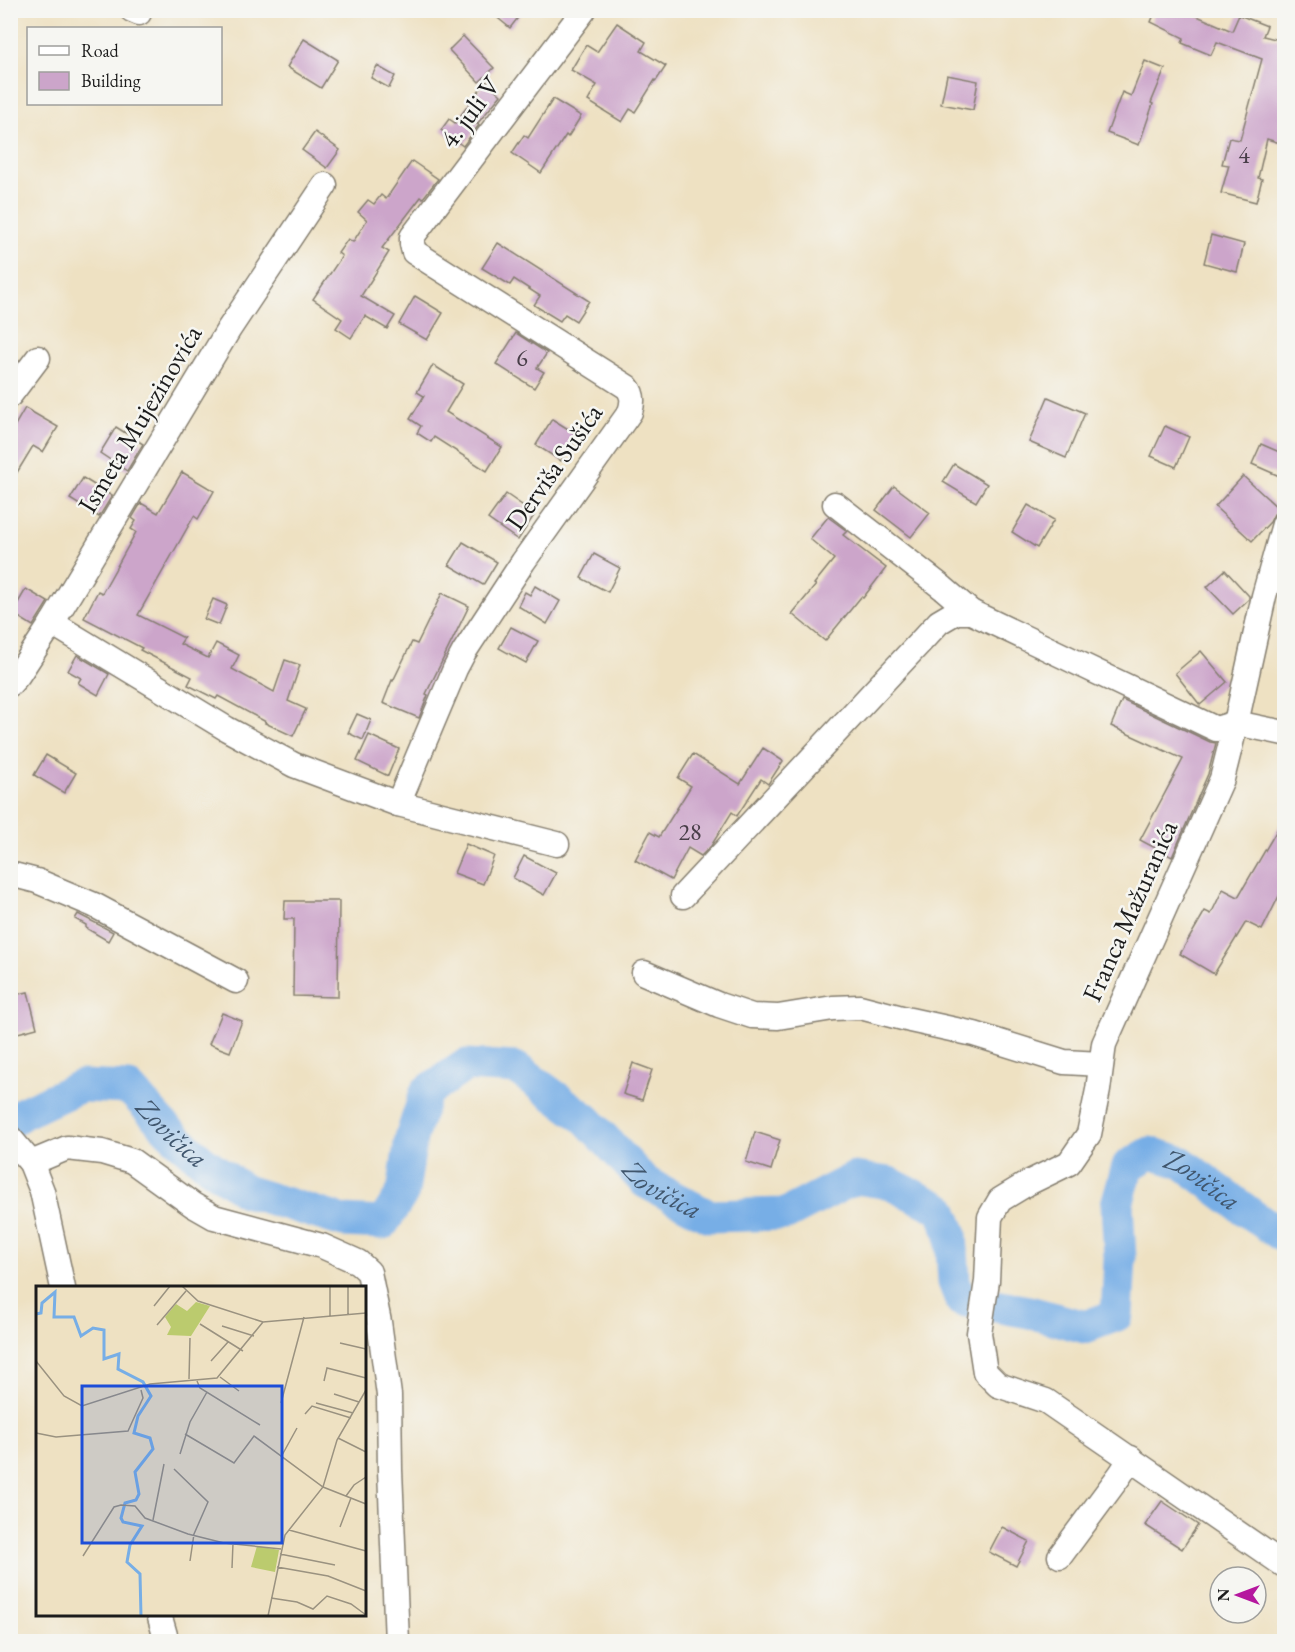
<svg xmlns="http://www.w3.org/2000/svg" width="1295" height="1652" viewBox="0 0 1295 1652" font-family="'EB Garamond',serif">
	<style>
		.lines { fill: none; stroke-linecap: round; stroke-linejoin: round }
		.river { stroke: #77aee6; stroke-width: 33 }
		.building { fill: #cca5ca }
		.minor-casing { stroke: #857e6f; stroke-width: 27 }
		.minor { stroke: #fff; stroke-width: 24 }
		.labels { text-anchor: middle; stroke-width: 5; stroke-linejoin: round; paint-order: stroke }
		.number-label { font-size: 24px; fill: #483e48 }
		.street-label { font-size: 27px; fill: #1c1c1c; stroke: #f6f6f2 }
		.water-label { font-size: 28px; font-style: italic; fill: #40566d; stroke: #f6f6f2 }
		.inset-river { fill: none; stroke: #77aee6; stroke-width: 3 }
		.inset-road { fill: none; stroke: #9a9280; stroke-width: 1.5 }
		.view { fill: #1d4ed8; fill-opacity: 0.15; stroke: #1d4ed8; stroke-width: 3 }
		.inset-edge { fill: none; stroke: #1c1c1c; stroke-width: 3 }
	</style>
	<rect width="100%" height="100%" fill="#f6f6f2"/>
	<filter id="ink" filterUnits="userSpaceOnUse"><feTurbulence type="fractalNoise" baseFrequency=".0167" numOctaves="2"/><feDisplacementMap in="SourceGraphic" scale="12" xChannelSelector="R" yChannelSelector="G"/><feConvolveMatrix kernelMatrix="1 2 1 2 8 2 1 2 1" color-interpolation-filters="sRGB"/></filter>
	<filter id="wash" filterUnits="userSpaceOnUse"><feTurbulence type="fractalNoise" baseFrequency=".008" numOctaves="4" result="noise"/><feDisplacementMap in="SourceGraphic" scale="24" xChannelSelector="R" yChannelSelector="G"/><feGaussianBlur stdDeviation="1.35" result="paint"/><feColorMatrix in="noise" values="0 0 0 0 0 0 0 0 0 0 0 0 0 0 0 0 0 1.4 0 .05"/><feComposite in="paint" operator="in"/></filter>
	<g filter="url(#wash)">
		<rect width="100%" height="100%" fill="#eee1c2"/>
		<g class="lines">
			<path class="river" id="s1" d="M10,1122L23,1113L81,1086L129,1088L170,1132L204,1162L245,1191L343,1221L383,1223L403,1192L411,1138L426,1092L466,1065L516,1068L586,1119L645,1182L709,1216L786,1214L855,1178L889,1183L941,1209L951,1234L954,1282L961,1300L1029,1312L1085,1327L1117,1315L1120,1258L1117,1204L1128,1166L1150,1153L1181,1162L1255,1217L1284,1237"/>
		</g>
		<g id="blocks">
			<g class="building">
				<polygon points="488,10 524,10 510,28"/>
				<polygon points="1156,10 1183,10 1232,31 1239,15 1267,26 1263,36 1284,41 1284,127 1280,143 1267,139 1258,178 1262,179 1256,202 1221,193 1229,165 1222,164 1229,138 1240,140 1262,59 1217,42 1211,55 1182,43 1184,38 1151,22"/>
				<polygon points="617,23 646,42 641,51 666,66 656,81 655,80 635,112 630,109 622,122 588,101 597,85 571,70 586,45 597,52"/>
				<polygon points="463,36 494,68 479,82 449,50"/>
				<polygon points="304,39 338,60 321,88 287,67"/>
				<polygon points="1145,61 1165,69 1151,103 1153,104 1139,145 1107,133 1122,92 1131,96"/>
				<polygon points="377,66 395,76 389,88 371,78"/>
				<polygon points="947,75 978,81 973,110 941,104"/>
				<polygon points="486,81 501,95 477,124 479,125 463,146 441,130 449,119 455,123"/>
				<polygon points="553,99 581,116 568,137 566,135 541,173 512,153 524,135 528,138"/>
				<polygon points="315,132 340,150 327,168 302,150"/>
				<polygon points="412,161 438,179 423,198 421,197 382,248 389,252 361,296 395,316 387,329 365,316 351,338 336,328 342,319 313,299 342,256 338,253 348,239 353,242 367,220 358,212 368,200 374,204 381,195 386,199"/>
				<polygon points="1211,235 1244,244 1237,272 1204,263"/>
				<polygon points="498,243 589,301 576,321 565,314 560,321 534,305 540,296 514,279 510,285 482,268"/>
				<polygon points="415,296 443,313 427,340 399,324"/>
				<polygon points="516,333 547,353 537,368 544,372 534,388 496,364"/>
				<polygon points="433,365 463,384 446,412 502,447 487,471 434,437 431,442 417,433 421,426 410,419 424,396 417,392"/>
				<polygon points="1048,397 1085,413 1066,458 1029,442"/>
				<polygon points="25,408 58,427 43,452 33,446 10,484 10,434"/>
				<polygon points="552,419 578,435 561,461 536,445"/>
				<polygon points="1165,426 1189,437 1176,467 1151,456"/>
				<polygon points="116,427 143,444 127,471 100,453"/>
				<polygon points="1261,444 1284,454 1284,478 1252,464"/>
				<polygon points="954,464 987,484 976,502 943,482"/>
				<polygon points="182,472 214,491 198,519 194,516 138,615 184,638 180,644 208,658 216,643 239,655 232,669 274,692 285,660 300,665 288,701 306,709 293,736 265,723 266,722 218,696 216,699 188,685 192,677 140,650 142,648 84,618 98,591 102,593 136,532 131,529 136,521 132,518 141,503 158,513"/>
				<polygon points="1243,476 1280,510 1274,514 1270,522 1252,541 1215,507"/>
				<polygon points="83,478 112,496 99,517 70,499"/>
				<polygon points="894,486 930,513 911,537 876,510"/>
				<polygon points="506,494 535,514 518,540 488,519"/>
				<polygon points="1028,505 1054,520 1037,548 1012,532"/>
				<polygon points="828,517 847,531 843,535 886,568 863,598 861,597 825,641 792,614 816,585 814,584 834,559 810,539"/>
				<polygon points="463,542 497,562 483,585 449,565"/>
				<polygon points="594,554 620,568 608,592 581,578"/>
				<polygon points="1225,570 1249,596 1249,599 1233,614 1207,587"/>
				<polygon points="535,586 560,601 547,624 518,606 525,592 530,595"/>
				<polygon points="26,589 48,602 33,626 12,613"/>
				<polygon points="442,593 469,606 426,694 428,695 419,718 383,703 392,680 393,681 412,642 417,644"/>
				<polygon points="213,599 227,605 219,625 204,619"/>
				<polygon points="511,627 538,641 526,663 499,648"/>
				<polygon points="1201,651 1227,682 1200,705 1175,673"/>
				<polygon points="77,655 109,674 98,695 78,683 81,678 68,671"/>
				<polygon points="1122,700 1210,742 1216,743 1208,774 1172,857 1140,840 1183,759 1111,726"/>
				<polygon points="357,714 371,720 363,740 348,733"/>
				<polygon points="369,735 399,749 388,776 357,761"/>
				<polygon points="763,748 783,761 768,784 761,779 737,816 732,812 711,846 701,856 688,848 671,880 635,860 650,832 659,837 691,786 678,778 693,754 740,784"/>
				<polygon points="46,755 76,773 64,793 34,775"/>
				<polygon points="1284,818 1284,896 1280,894 1262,930 1246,922 1214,974 1180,954 1205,911 1211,914 1223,889 1238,897"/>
				<polygon points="466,844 494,856 483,884 454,873"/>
				<polygon points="524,856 556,873 544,895 513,878"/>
				<polygon points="285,901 339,901 338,997 293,996 294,919 284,919"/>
				<polygon points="78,914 113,932 108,941 86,928 86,925 75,919"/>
				<polygon points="28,992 37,1028 10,1035 10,996"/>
				<polygon points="222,1013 242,1021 230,1052 209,1044"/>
				<polygon points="633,1063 652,1070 642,1100 623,1094"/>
				<polygon points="755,1132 780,1140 771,1170 746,1162"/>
				<polygon points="1162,1501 1198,1525 1182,1549 1145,1525"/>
				<polygon points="1002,1527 1029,1541 1016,1566 989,1552"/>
			</g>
		</g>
	</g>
	<g filter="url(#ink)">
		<use href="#blocks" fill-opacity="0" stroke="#857e6f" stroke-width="1.5"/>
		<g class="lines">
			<defs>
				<g id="minor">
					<polyline points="132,10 139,13"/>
					<polyline points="10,395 38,358"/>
					<polyline points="835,504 943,588 971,612"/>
					<polyline points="1284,524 1264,596 1236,723 1222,779 1104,1044 1098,1090 1089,1134 1069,1163 1028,1183 1000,1200 990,1217 987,1281 979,1333 985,1372 998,1385 1046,1401 1284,1565"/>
					<polyline points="52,623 227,729 294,765 398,804 557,844"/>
					<polyline points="10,684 18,675 52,623 229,329 325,185"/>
					<path d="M398,804L455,669L464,652L523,562L630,412C633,403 634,395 627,387L414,252L412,244V237L584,10"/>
					<polyline points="10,874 37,881 94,905 236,981"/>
					<polyline points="683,896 939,622 956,612 971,612 1216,729 1236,723 1284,733"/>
					<polyline points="644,973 719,1005 752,1016 778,1017 833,1008 860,1007 910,1020 974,1034 1064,1062 1101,1064"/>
					<polyline points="10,1138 31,1163 42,1191 63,1288"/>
					<polyline points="31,1163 67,1148 102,1152 132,1161 193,1205 214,1217 322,1246 358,1262 369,1272 379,1322 389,1395 390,1470 397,1642"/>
					<polyline points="1060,1556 1120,1475 1131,1458"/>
					<polyline points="159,1614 167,1642"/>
				</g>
			</defs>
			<use href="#minor" class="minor-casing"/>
			<use href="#minor" class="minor"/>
		</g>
	</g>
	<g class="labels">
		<g class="number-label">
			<text x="1244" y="163">4</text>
			<text x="522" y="366">6</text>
			<text x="690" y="840">28</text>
		</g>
		<g class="street-label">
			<text transform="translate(470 112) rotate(-53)" y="9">4. juli V</text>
			<text transform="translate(140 419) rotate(-59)" y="9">Ismeta Mujezinovića</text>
			<text transform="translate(554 467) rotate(-55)" y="9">Derviša Sušića</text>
			<text transform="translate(1130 911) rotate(-66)" y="9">Franca Mažuranića</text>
		</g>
		<g class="water-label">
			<text dy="10" stroke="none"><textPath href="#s1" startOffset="190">Zovičica</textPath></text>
			<text dy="10" stroke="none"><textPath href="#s1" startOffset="1648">Zovičica</textPath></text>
			<text dy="10" stroke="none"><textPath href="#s1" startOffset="856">Zovičica</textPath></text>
		</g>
	</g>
	<g transform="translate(36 1286)">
		<rect width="330" height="330" fill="#eee1c2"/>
		<path d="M160,16L174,20L155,50L131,49L135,41L129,31L140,18L151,25ZM221,260L243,264L239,286L215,281Z" fill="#bbcb6e"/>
		<path class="inset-river" d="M0,28L5,27L6,17L19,6L18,31H38L45,50L57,42L68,44V73L83,68L82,83L107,96L115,110L102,130L98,147L114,152L117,163L99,186L103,208L100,214L89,217L85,232L87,236L106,240L94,259L91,276L104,288L105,330"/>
		<path class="inset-road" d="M146,0L162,15L227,36M312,0V28M118,20L134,0M294,30V0M227,36L330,27M164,38L207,65M121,39L150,5M186,40L218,50M304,57L330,63M0,75L28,110L46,120L114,98L181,92L227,36M175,75L192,56M184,91L203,105M153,93L154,52M161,95L164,102L224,139M288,95L291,82L330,92M298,108L323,116M245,117L268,31M280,117L317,127M269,128L276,120L315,132M0,147L20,151L92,145L107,112L105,104M149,148L198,177L218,150L287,201L330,218M302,152L330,166M144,168L154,136L171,106M245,171L261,142M138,183L172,216L158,248L154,275M310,210L318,199L330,191M117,234L128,178M304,241L315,212M253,244L330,265M244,268L299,279M47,270L78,221L85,219L99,220L109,232L152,248L188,257L245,263M241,281L292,290L330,305M196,282L197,257M235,312L261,316L277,323L291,310L315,318L330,329M232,330L249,249L287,201L301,154L330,104"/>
		<path class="view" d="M46,100H246V257H46Z"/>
		<rect width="330" height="330" class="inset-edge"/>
	</g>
	<rect width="1295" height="1652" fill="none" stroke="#f6f6f2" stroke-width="36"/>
	<rect x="27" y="27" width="195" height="78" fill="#f6f6f2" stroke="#9f9f9c" stroke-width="1.5"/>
	<rect x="39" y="46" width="30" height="9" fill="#ffffff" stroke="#9f9f9c" stroke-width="1.5"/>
	<text x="81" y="57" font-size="18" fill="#1c1c1c">Road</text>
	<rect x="39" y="72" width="30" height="18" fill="#cca5ca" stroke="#9f9f9c" stroke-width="1.5"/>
	<text x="81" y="87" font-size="18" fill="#1c1c1c">Building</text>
	<g transform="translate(1238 1595) rotate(270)"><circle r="28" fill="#f6f6f2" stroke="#9f9f9c" stroke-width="1.5"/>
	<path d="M0-4.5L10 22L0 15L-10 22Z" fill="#b5179e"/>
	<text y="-9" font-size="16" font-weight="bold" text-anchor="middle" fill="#1c1c1c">N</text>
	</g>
</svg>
